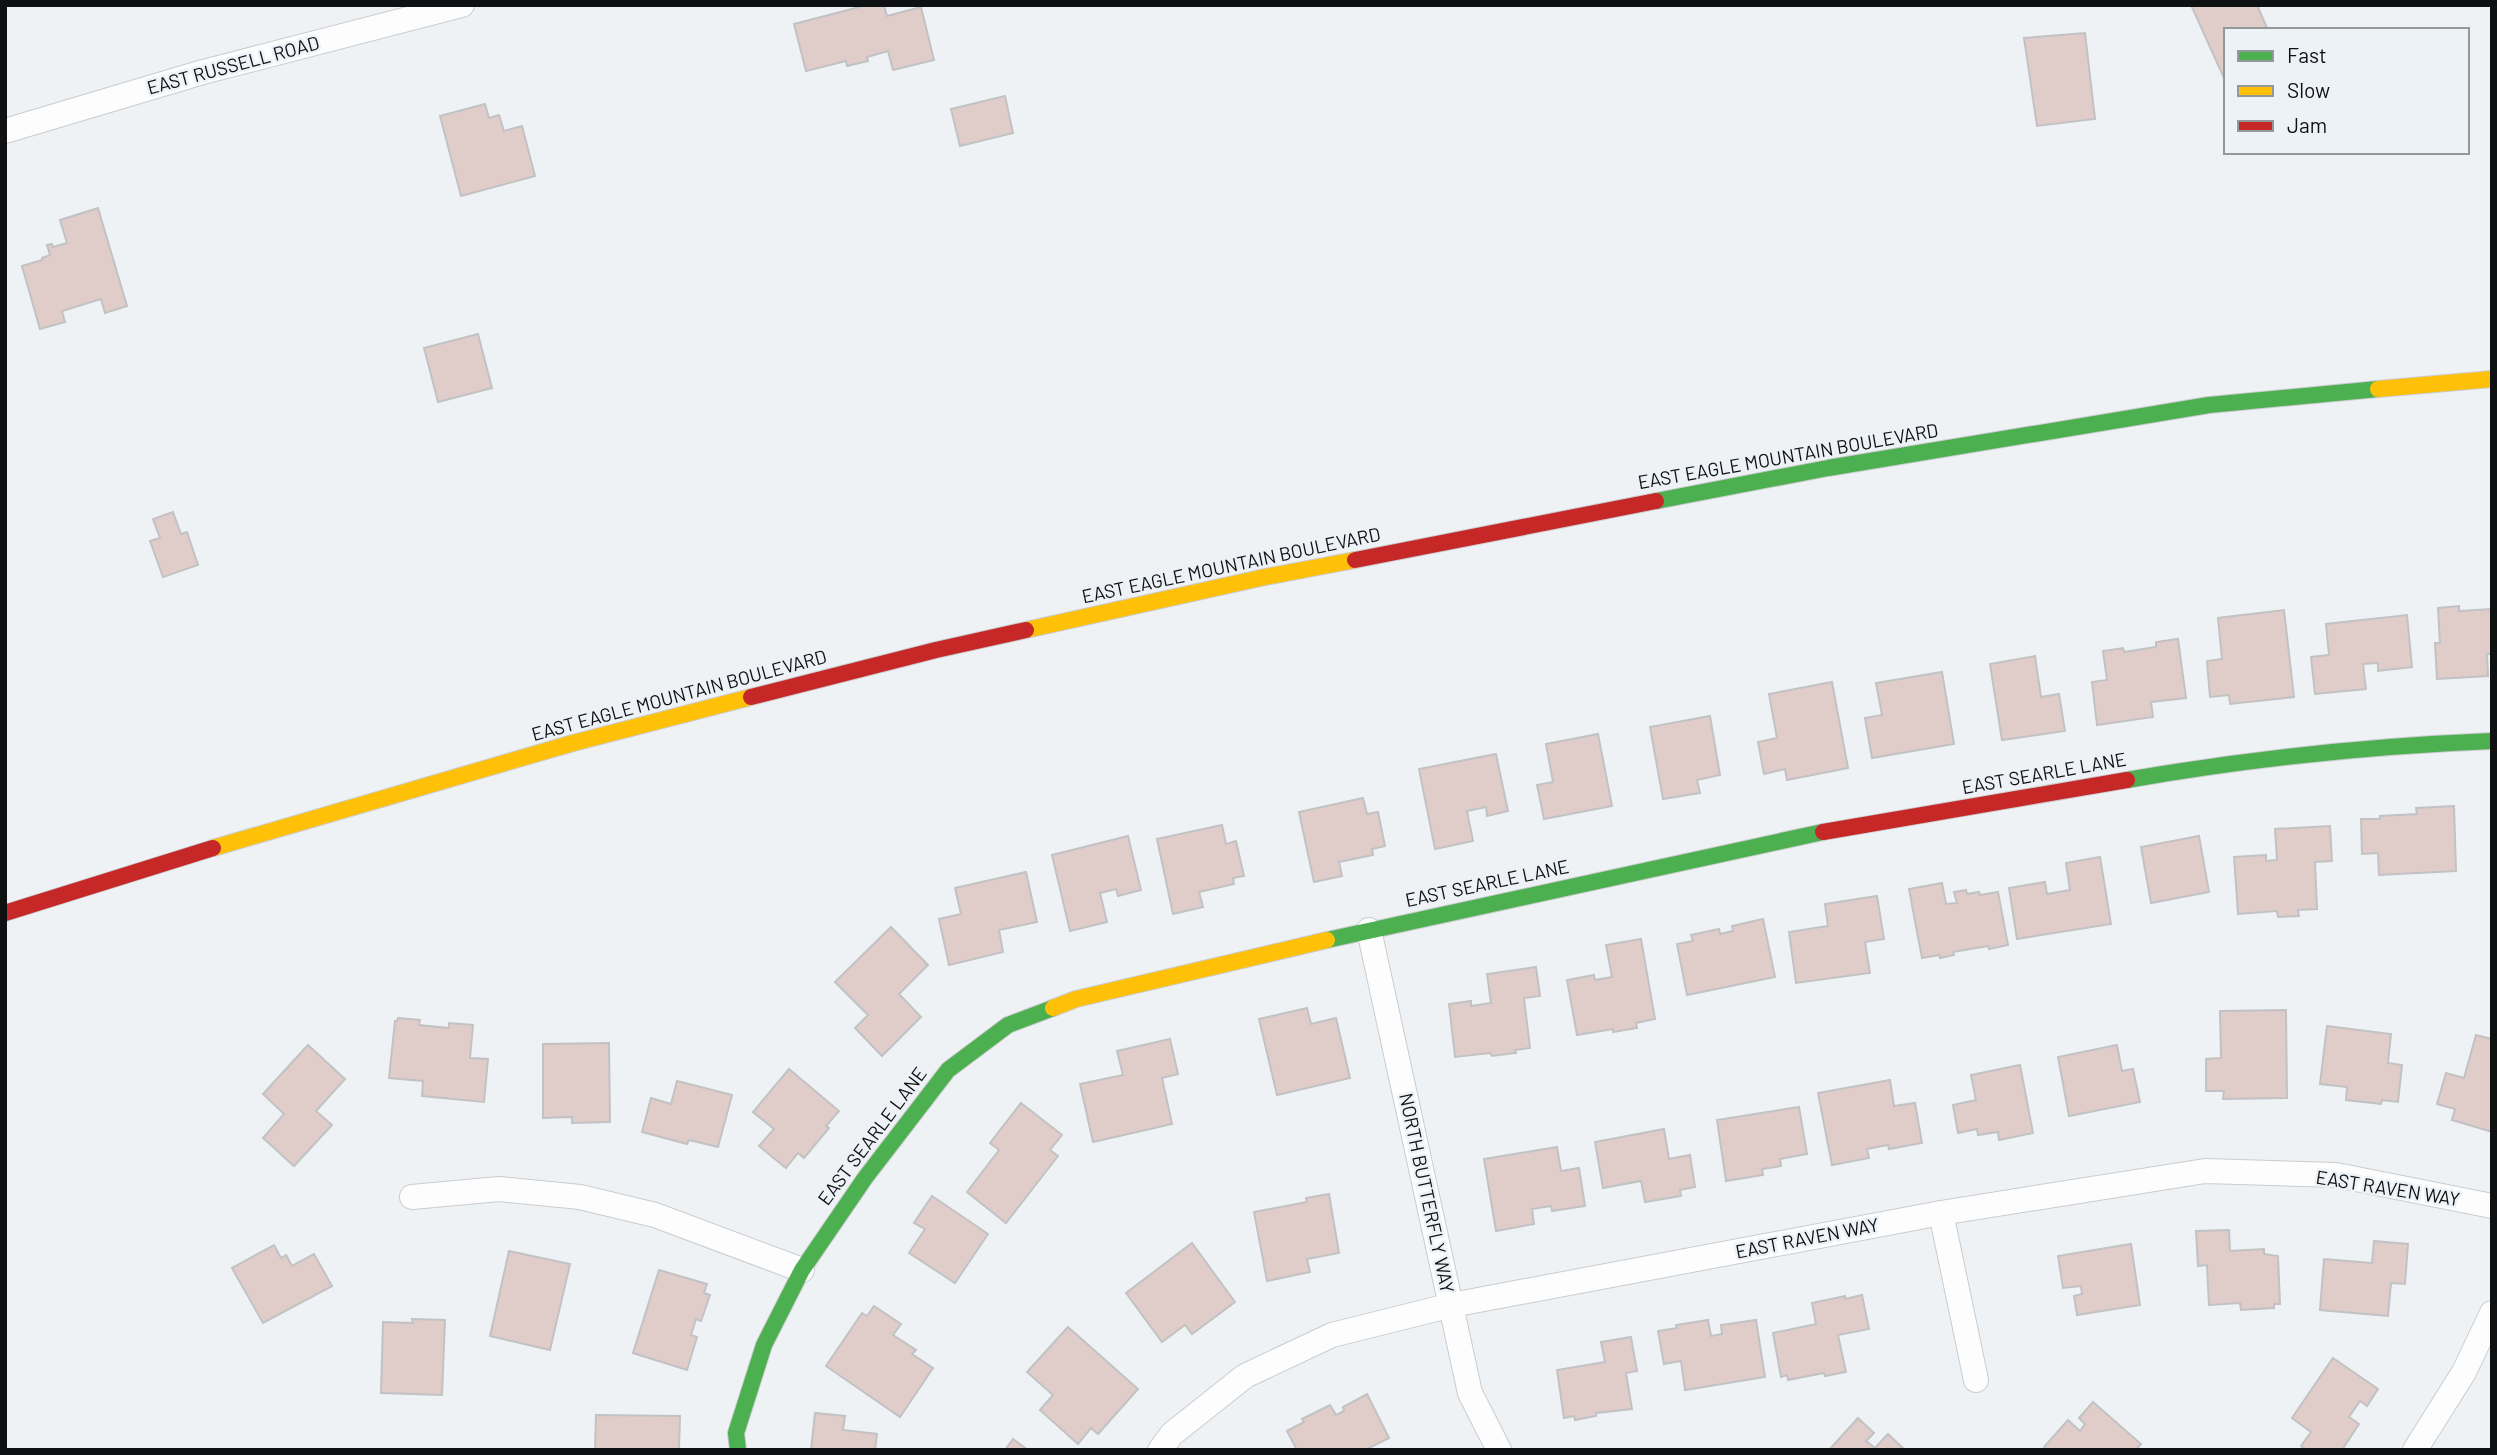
<svg xmlns="http://www.w3.org/2000/svg" width="2497" height="1455" viewBox="0 0 2497 1455" font-family="Barlow,sans-serif">
	<style>
		.building { fill: #e0cdca; stroke: #c2c2c4; stroke-width: 2 }
		.lines { fill: none; stroke-linecap: round; stroke-linejoin: round }
		.street-casing { stroke: #caccce; stroke-width: 26 }
		.fast-casing { stroke: #caccce; stroke-width: 18 }
		.slow-casing { stroke: #caccce; stroke-width: 18 }
		.jam-casing { stroke: #caccce; stroke-width: 18 }
		.street { stroke: #fdfdfe; stroke-width: 24 }
		.fast { stroke: #4caf50; stroke-width: 16 }
		.slow { stroke: #ffc107; stroke-width: 16 }
		.jam { stroke: #c62828; stroke-width: 16 }
		.labels { text-anchor: middle; stroke-width: 5; stroke-linejoin: round; paint-order: stroke }
		.street-label { font-size: 19px; fill: #0f1012; stroke: #edf2f7 }
	</style>
	<rect width="100%" height="100%" fill="#eff2f5"/>
	<g class="building">
		<polygon points="867,5 884,5 887,16 921,7 934,60 893,70 888,51 867,57 868,61 847,66 846,61 806,71 794,24"/>
		<polygon points="2191,5 2257,5 2268,30 2226,30 2224,78"/>
		<polygon points="2085,33 2095,119 2037,126 2024,38"/>
		<polygon points="1005,96 1013,133 960,146 951,109"/>
		<polygon points="485,104 489,118 499,115 504,131 522,126 535,176 461,196 440,116"/>
		<polygon points="98,208 127,306 105,313 101,299 62,311 65,322 40,329 22,266 42,260 42,258 50,255 47,245 52,244 53,247 67,243 60,220"/>
		<polygon points="478,334 492,388 438,402 424,348"/>
		<polygon points="173,512 181,534 187,532 198,565 163,577 150,541 160,538 153,519"/>
		<polygon points="2459,606 2459,611 2492,609 2492,654 2487,654 2488,676 2437,679 2435,643 2440,643 2438,608"/>
		<polygon points="2284,610 2294,697 2230,704 2229,695 2210,697 2207,661 2222,659 2218,618"/>
		<polygon points="2407,615 2412,667 2378,671 2378,663 2363,664 2366,689 2315,694 2311,657 2329,655 2326,624"/>
		<polygon points="2178,639 2186,698 2151,702 2153,717 2097,725 2092,682 2107,680 2103,651 2123,648 2124,652 2156,647 2156,642"/>
		<polygon points="2035,656 2041,697 2059,694 2065,731 2002,740 1990,664"/>
		<polygon points="1942,672 1954,744 1872,758 1865,718 1882,715 1876,683"/>
		<polygon points="1832,682 1848,768 1787,780 1785,769 1764,774 1758,742 1777,738 1769,694"/>
		<polygon points="1710,716 1720,775 1697,780 1700,793 1663,799 1650,727"/>
		<polygon points="1598,734 1612,806 1544,819 1537,785 1553,782 1546,744"/>
		<polygon points="1496,754 1508,811 1487,816 1486,807 1467,811 1473,841 1435,849 1419,769"/>
		<polygon points="1363,798 1367,814 1378,812 1385,846 1372,849 1373,855 1339,862 1342,876 1314,882 1299,812"/>
		<polygon points="2454,806 2456,871 2379,875 2378,853 2362,854 2361,819 2380,819 2380,816 2417,814 2416,808"/>
		<polygon points="1222,825 1226,844 1236,841 1244,876 1233,878 1234,884 1199,892 1203,907 1173,914 1157,839"/>
		<polygon points="2330,826 2332,861 2315,862 2317,909 2298,910 2299,916 2278,917 2277,911 2238,914 2234,857 2266,855 2266,861 2277,860 2275,829"/>
		<polygon points="1128,836 1141,890 1118,896 1116,889 1100,893 1107,922 1070,931 1052,855"/>
		<polygon points="2199,836 2209,892 2151,903 2141,847"/>
		<polygon points="2100,857 2111,924 2017,939 2009,888 2045,882 2047,894 2070,890 2066,863"/>
		<polygon points="1026,872 1037,922 999,930 1003,952 949,965 939,919 961,914 955,888"/>
		<polygon points="1942,883 1946,904 1957,903 1954,892 1966,890 1967,894 1979,892 1980,895 1998,892 2008,945 1989,949 1988,946 1953,952 1954,955 1940,958 1939,955 1922,958 1909,889"/>
		<polygon points="1877,896 1884,939 1865,942 1870,973 1796,983 1789,932 1828,926 1825,904"/>
		<polygon points="1763,919 1775,977 1687,995 1677,944 1693,941 1691,935 1719,929 1720,934 1733,931 1732,926"/>
		<polygon points="891,927 928,965 899,994 921,1017 882,1056 855,1028 868,1015 835,982"/>
		<polygon points="1641,939 1655,1019 1636,1023 1637,1028 1613,1032 1613,1029 1577,1035 1567,980 1594,975 1595,980 1612,977 1606,945"/>
		<polygon points="1536,967 1540,996 1524,998 1530,1048 1515,1050 1516,1053 1492,1056 1490,1053 1455,1057 1449,1004 1471,1001 1471,1006 1491,1003 1487,974"/>
		<polygon points="1307,1008 1311,1024 1336,1018 1350,1078 1277,1095 1259,1019"/>
		<polygon points="2286,1010 2287,1098 2223,1099 2224,1091 2206,1091 2206,1059 2221,1058 2220,1011"/>
		<polygon points="398,1018 420,1020 419,1025 449,1028 449,1023 473,1025 470,1058 488,1059 484,1102 422,1096 423,1081 389,1078 395,1021 397,1021"/>
		<polygon points="2327,1026 2391,1034 2388,1063 2402,1065 2398,1102 2382,1100 2381,1104 2346,1100 2347,1087 2320,1084"/>
		<polygon points="2476,1035 2492,1039 2492,1132 2452,1120 2455,1109 2437,1104 2446,1073 2464,1078"/>
		<polygon points="1170,1039 1178,1074 1162,1078 1172,1124 1093,1142 1080,1084 1123,1075 1117,1051"/>
		<polygon points="609,1043 610,1122 572,1123 572,1117 543,1118 543,1044"/>
		<polygon points="308,1045 345,1079 316,1111 332,1125 294,1166 263,1138 284,1114 263,1094"/>
		<polygon points="2117,1045 2122,1071 2133,1069 2140,1102 2069,1116 2058,1057"/>
		<polygon points="2020,1065 2033,1133 1999,1140 1998,1132 1978,1135 1977,1129 1958,1133 1953,1105 1976,1100 1971,1075"/>
		<polygon points="789,1069 839,1111 826,1126 829,1128 804,1158 798,1153 786,1168 759,1146 774,1129 753,1112"/>
		<polygon points="1890,1080 1894,1106 1915,1103 1922,1143 1889,1149 1888,1145 1867,1149 1869,1158 1832,1165 1818,1093"/>
		<polygon points="677,1081 732,1095 718,1147 689,1140 687,1144 642,1132 651,1098 671,1104"/>
		<polygon points="1021,1103 1062,1135 1050,1150 1058,1156 1006,1223 967,1192 999,1150 990,1143"/>
		<polygon points="1799,1107 1807,1154 1780,1159 1781,1166 1762,1169 1763,1175 1726,1181 1717,1120"/>
		<polygon points="1664,1129 1669,1159 1690,1155 1695,1187 1680,1190 1681,1196 1645,1202 1641,1181 1603,1188 1595,1142"/>
		<polygon points="1557,1147 1561,1171 1579,1168 1585,1206 1552,1211 1551,1206 1532,1209 1534,1224 1496,1231 1484,1159"/>
		<polygon points="1329,1194 1339,1253 1307,1259 1310,1272 1267,1281 1254,1212 1307,1202 1306,1198"/>
		<polygon points="932,1196 988,1234 955,1283 909,1253 925,1229 914,1223"/>
		<polygon points="2229,1230 2230,1251 2264,1249 2264,1254 2278,1256 2280,1304 2274,1304 2274,1308 2241,1310 2240,1303 2209,1305 2207,1265 2198,1266 2196,1231"/>
		<polygon points="2374,1241 2408,1244 2405,1284 2391,1283 2388,1316 2320,1310 2324,1259 2372,1263"/>
		<polygon points="1192,1243 1235,1302 1192,1334 1185,1325 1162,1342 1126,1293"/>
		<polygon points="2131,1244 2140,1305 2077,1315 2074,1296 2082,1294 2081,1286 2063,1288 2058,1256"/>
		<polygon points="274,1245 281,1258 286,1255 292,1266 314,1254 332,1286 263,1323 232,1268"/>
		<polygon points="509,1251 570,1264 550,1350 490,1336"/>
		<polygon points="659,1270 707,1284 704,1293 710,1295 701,1321 696,1319 691,1335 697,1337 687,1370 633,1353"/>
		<polygon points="1862,1295 1869,1329 1838,1335 1846,1372 1825,1376 1824,1373 1788,1380 1787,1375 1781,1377 1773,1333 1816,1324 1812,1303 1845,1296 1845,1299"/>
		<polygon points="874,1306 901,1324 893,1335 916,1350 912,1354 933,1368 900,1417 826,1366 862,1313 867,1316"/>
		<polygon points="412,1319 445,1320 442,1395 381,1393 383,1322 413,1323"/>
		<polygon points="1708,1320 1711,1336 1722,1334 1721,1325 1756,1320 1765,1377 1685,1390 1681,1361 1664,1364 1658,1331 1677,1328 1676,1325"/>
		<polygon points="1068,1327 1138,1389 1098,1434 1091,1428 1078,1444 1040,1410 1053,1395 1027,1372"/>
		<polygon points="1631,1337 1637,1371 1626,1373 1632,1409 1596,1413 1596,1416 1575,1420 1574,1416 1564,1418 1557,1370 1605,1362 1601,1342"/>
		<polygon points="2333,1358 2378,1389 2367,1406 2360,1401 2349,1417 2359,1424 2342,1450 2306,1450 2301,1446 2311,1432 2292,1418"/>
		<polygon points="1367,1394 1389,1438 1365,1450 1297,1450 1287,1431 1304,1422 1302,1419 1330,1405 1336,1415 1344,1411 1343,1407"/>
		<polygon points="2093,1402 2141,1444 2136,1450 2046,1450 2044,1447 2068,1420 2080,1431 2085,1424 2079,1418"/>
		<polygon points="815,1413 845,1416 843,1430 877,1434 875,1450 811,1450"/>
		<polygon points="596,1415 680,1416 679,1450 595,1450"/>
		<polygon points="1858,1418 1874,1433 1866,1441 1875,1448 1888,1434 1905,1450 1829,1450"/>
		<polygon points="1013,1439 1028,1450 1005,1450"/>
	</g>
	<g class="lines">
		<defs>
			<g id="street">
				<polyline points="5,131 203,72 462,5"/>
				<polyline points="1369,930 1470,1393 1499,1450"/>
				<polyline points="412,1197 499,1189 580,1197 655,1215 802,1270"/>
				<polyline points="1941,1213 1976,1380"/>
				<polyline points="1160,1450 1172,1434 1245,1376 1332,1335 1452,1305 1941,1213 2205,1171 2336,1175 2492,1206"/>
				<polyline points="2415,1450 2464,1372 2492,1313"/>
			</g>
			<g id="fast">
				<polyline points="1656,501 1828,468 2209,405 2378,389"/>
				<path d="M2127,780C2247,759 2370,746 2492,741"/>
				<polyline points="1327,940 1823,832"/>
				<polyline points="738,1450 736,1433 764,1345 802,1270 865,1178 948,1070 1008,1025 1053,1008"/>
			</g>
			<g id="slow">
				<polyline points="2378,389 2492,379"/>
				<polyline points="1026,630 1265,577 1355,560"/>
				<polyline points="213,848 573,743 751,697"/>
				<polyline points="1053,1008 1076,999 1327,940"/>
			</g>
			<g id="jam">
				<polyline points="1355,560 1656,501"/>
				<polyline points="751,697 936,650 1026,630"/>
				<polyline points="1823,832 2127,780"/>
				<polyline points="5,913 213,848"/>
			</g>
		</defs>
		<use href="#street" class="street-casing"/>
		<use href="#fast" class="fast-casing"/>
		<use href="#slow" class="slow-casing"/>
		<use href="#jam" class="jam-casing"/>
		<use href="#street" class="street"/>
		<use href="#fast" class="fast"/>
		<use href="#slow" class="slow"/>
		<use href="#jam" class="jam"/>
	</g>
	<g class="labels">
		<g class="street-label">
			<text transform="translate(233 65) rotate(-15)" y="7">EAST RUSSELL ROAD</text>
			<text transform="translate(1788 456) rotate(-10)" y="7">EAST EAGLE MOUNTAIN BOULEVARD</text>
			<text transform="translate(1231 565) rotate(-12)" y="7">EAST EAGLE MOUNTAIN BOULEVARD</text>
			<text transform="translate(679 695) rotate(-15)" y="7">EAST EAGLE MOUNTAIN BOULEVARD</text>
			<text transform="translate(2044 773) rotate(-10)" y="7">EAST SEARLE LANE</text>
			<text transform="translate(1487 883) rotate(-12)" y="7">EAST SEARLE LANE</text>
			<text transform="translate(872 1136) rotate(-53)" y="7">EAST SEARLE LANE</text>
			<text transform="translate(2388 1188) rotate(9)" y="7">EAST RAVEN WAY</text>
			<text transform="translate(1427 1193) rotate(78)" y="7">NORTH BUTTERFLY WAY</text>
			<text transform="translate(1807 1238) rotate(-11)" y="7">EAST RAVEN WAY</text>
		</g>
	</g>
	<rect width="2497" height="1455" fill="none" stroke="#0f1012" stroke-width="14"/>
	<rect x="2224" y="28" width="245" height="126" fill="#edf2f7" stroke="#94989b" stroke-width="2"/>
	<rect x="2238" y="51" width="35" height="10" fill="#4caf50" stroke="#94989b" stroke-width="2"/>
	<text x="2287" y="63" font-size="21" fill="#0f1012">Fast</text>
	<rect x="2238" y="86" width="35" height="10" fill="#ffc107" stroke="#94989b" stroke-width="2"/>
	<text x="2287" y="98" font-size="21" fill="#0f1012">Slow</text>
	<rect x="2238" y="121" width="35" height="10" fill="#c62828" stroke="#94989b" stroke-width="2"/>
	<text x="2287" y="133" font-size="21" fill="#0f1012">Jam</text>
</svg>
